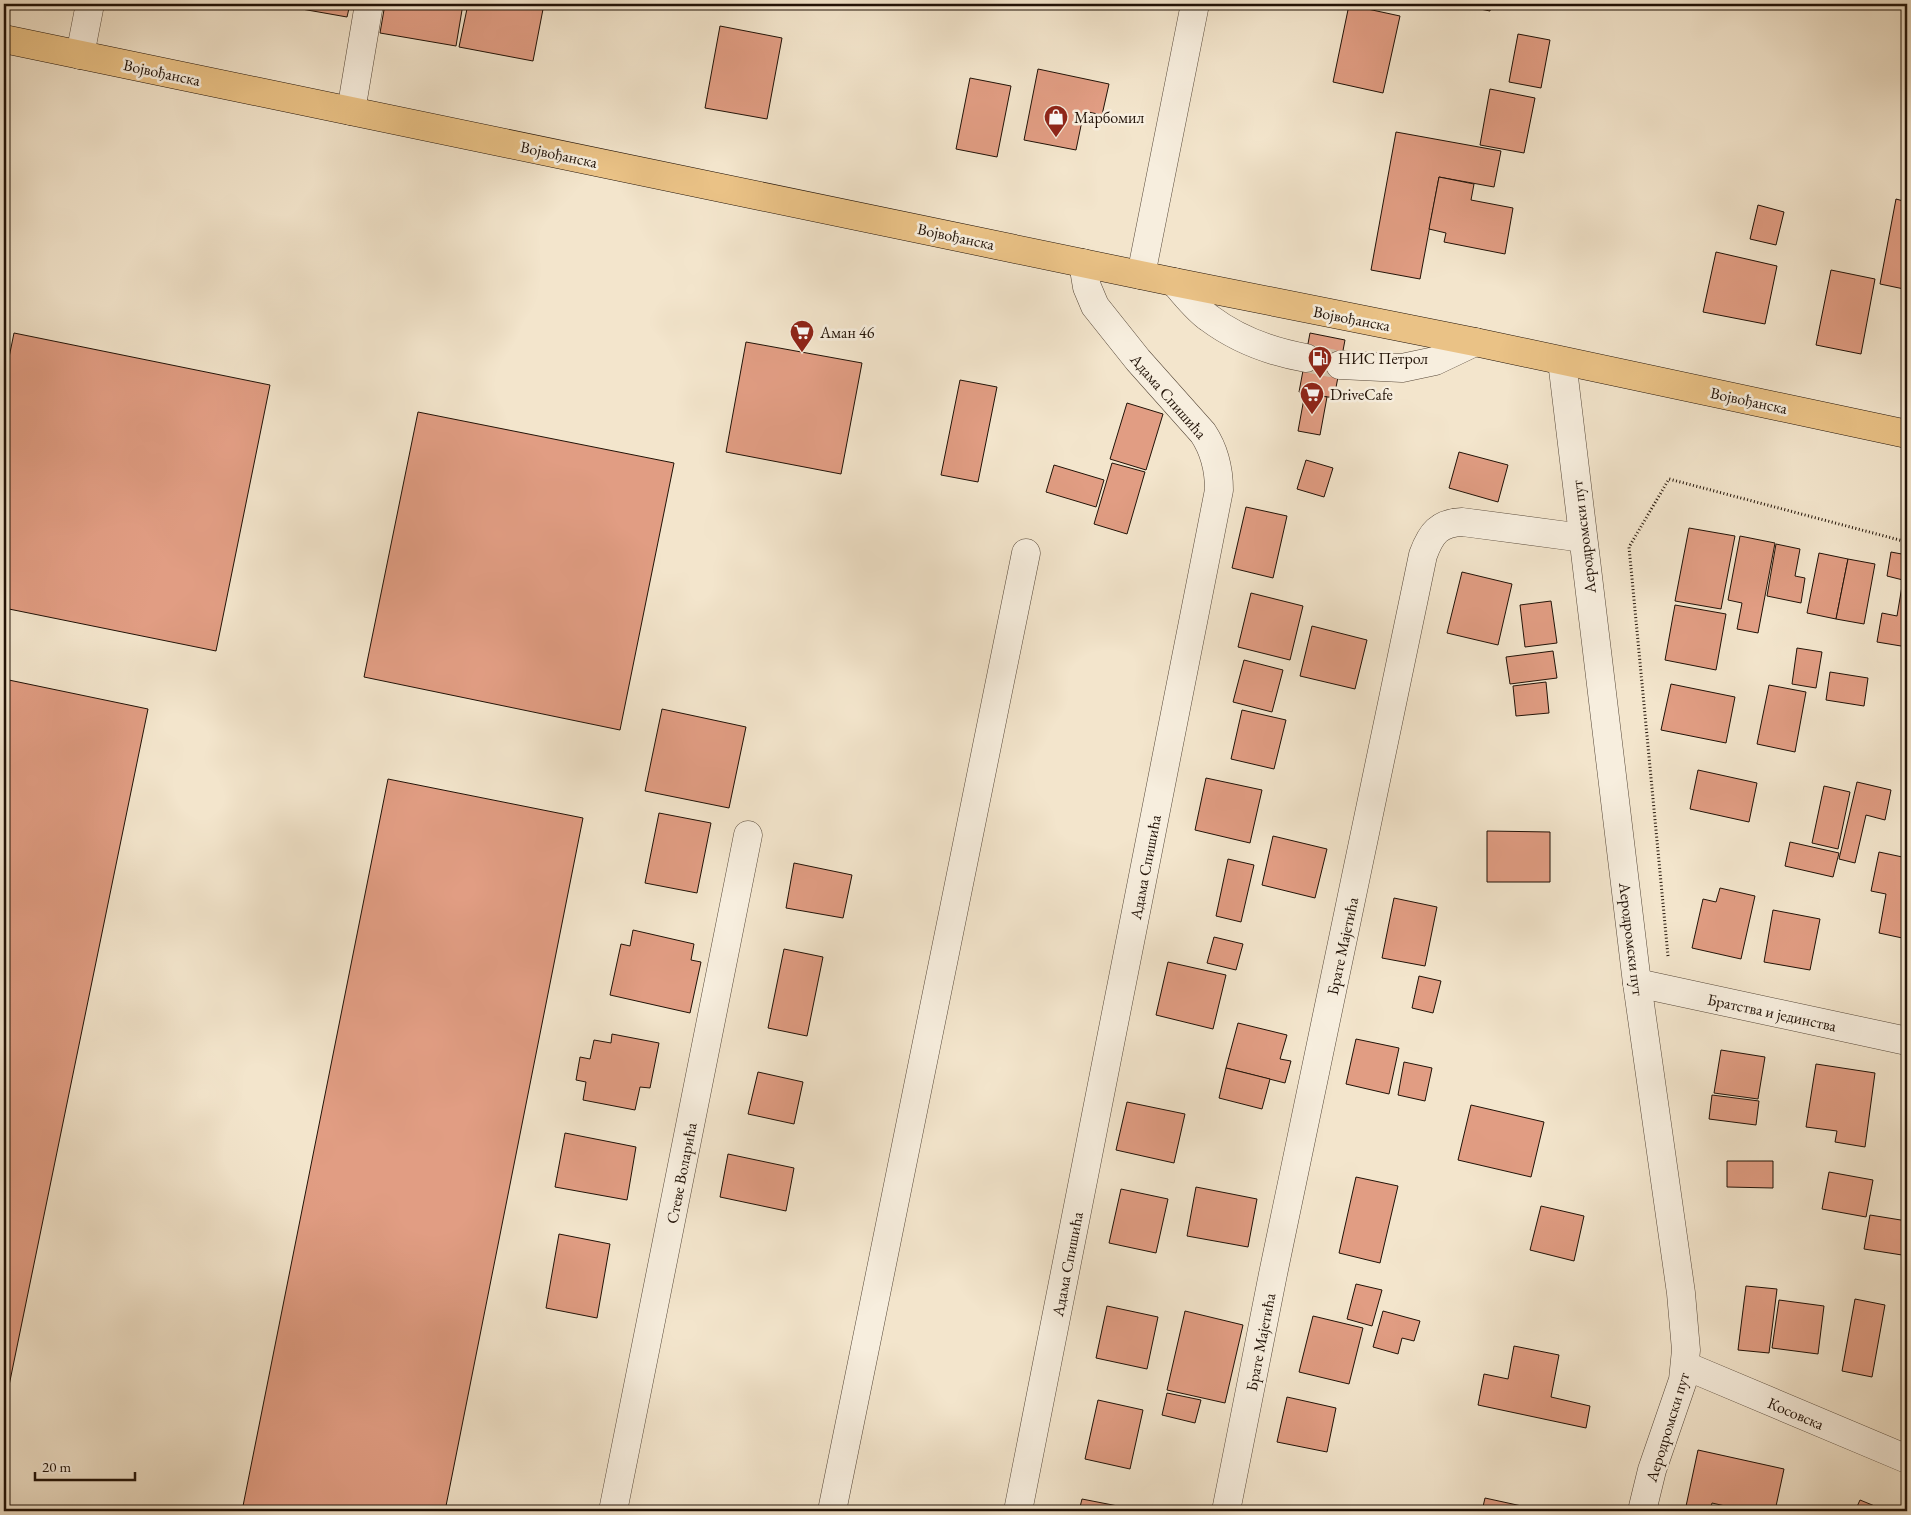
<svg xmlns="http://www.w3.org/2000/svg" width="1911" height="1515" viewBox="0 0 1911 1515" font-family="'EB Garamond',serif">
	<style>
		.building { fill: #e19d83; stroke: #211207 }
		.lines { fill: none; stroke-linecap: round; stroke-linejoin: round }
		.minor-tunnel { stroke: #d4c5ae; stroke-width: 28; stroke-dasharray: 28 14; stroke-linecap: butt }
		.minor-casing { stroke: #564738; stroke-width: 29 }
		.major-casing { stroke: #211207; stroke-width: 29 }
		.path { stroke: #211207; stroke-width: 3; stroke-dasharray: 1 2.5; stroke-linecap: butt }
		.minor { stroke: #f7eede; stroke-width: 28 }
		.major { stroke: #eac286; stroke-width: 28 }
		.labels { text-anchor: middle; stroke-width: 5; stroke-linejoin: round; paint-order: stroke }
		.street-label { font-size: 16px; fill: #211207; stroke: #f7eede }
		.poi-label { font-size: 16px; fill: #211207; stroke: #f7eede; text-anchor: start }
	</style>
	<rect width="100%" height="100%" fill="#f3e5cc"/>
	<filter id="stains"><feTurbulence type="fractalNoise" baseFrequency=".004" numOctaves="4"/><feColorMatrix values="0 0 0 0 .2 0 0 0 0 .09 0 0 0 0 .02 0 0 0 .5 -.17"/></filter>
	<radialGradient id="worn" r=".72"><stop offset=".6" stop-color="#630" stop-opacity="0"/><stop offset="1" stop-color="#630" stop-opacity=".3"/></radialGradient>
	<g class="building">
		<polygon points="280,4 350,4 347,17 279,5"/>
		<polygon points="385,4 463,4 456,46 380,33"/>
		<polygon points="468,4 544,4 533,61 459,47"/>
		<polygon points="1456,4 1491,4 1490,11"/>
		<polygon points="1349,5 1400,16 1383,93 1333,82"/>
		<polygon points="720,26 782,38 767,119 705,108"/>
		<polygon points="1518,34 1550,40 1541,88 1509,82"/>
		<polygon points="1038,69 1109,84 1102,115 1084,111 1076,150 1024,140"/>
		<polygon points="970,78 1011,86 997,157 956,149"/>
		<polygon points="1490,89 1535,98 1524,153 1480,145"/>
		<polygon points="1396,132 1501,151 1494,187 1439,177 1420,279 1371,270"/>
		<polygon points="1439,177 1474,184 1471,200 1513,208 1505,254 1444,242 1446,233 1429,229"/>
		<polygon points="1896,199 1907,202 1907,271 1904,289 1880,284"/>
		<polygon points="1758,205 1784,212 1776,245 1750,239"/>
		<polygon points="1716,252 1777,266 1765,324 1703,312"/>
		<polygon points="1831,270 1875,279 1861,354 1816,345"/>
		<polygon points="14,333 270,385 216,651 4,608 4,382"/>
		<polygon points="1310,333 1345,340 1334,398 1299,392"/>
		<polygon points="746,342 862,363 841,474 726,452"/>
		<polygon points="960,380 997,387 978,482 941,475"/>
		<polygon points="1305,393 1327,397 1320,435 1298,431"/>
		<polygon points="1127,403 1163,414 1146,470 1110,459"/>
		<polygon points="418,412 674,463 620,730 364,677"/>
		<polygon points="1459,452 1508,465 1498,502 1449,488"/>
		<polygon points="1306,460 1333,468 1324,497 1297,489"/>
		<polygon points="1112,463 1145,472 1127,534 1094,524"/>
		<polygon points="1054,465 1104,480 1096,507 1046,492"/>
		<polygon points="1246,507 1287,516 1273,578 1232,568"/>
		<polygon points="1689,528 1735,536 1721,609 1675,601"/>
		<polygon points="1740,536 1775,543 1758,633 1737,629 1742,603 1728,600"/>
		<polygon points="1776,544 1800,549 1795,576 1805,578 1801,603 1767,596"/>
		<polygon points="1891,552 1907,555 1907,647 1877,642 1882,613 1897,616 1903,580 1887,576"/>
		<polygon points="1819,553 1848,559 1836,619 1807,613"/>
		<polygon points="1848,559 1875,564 1864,624 1836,619"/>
		<polygon points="1462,572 1512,584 1498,645 1447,633"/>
		<polygon points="1251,593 1303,606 1290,660 1238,647"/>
		<polygon points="1551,601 1557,643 1525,647 1520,605"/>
		<polygon points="1675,605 1726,614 1716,670 1665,660"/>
		<polygon points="1312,626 1367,640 1355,689 1300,676"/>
		<polygon points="1797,648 1822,652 1816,688 1792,684"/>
		<polygon points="1553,651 1557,678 1510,684 1506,657"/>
		<polygon points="1244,660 1283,670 1272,712 1233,702"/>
		<polygon points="1830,672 1868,678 1864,706 1826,700"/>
		<polygon points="4,679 148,709 4,1410"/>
		<polygon points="1546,682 1549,713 1516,716 1513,686"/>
		<polygon points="1671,684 1735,697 1726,743 1661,730"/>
		<polygon points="1769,685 1806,692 1795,752 1757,744"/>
		<polygon points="662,709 746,727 729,808 645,791"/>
		<polygon points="1242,710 1286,720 1274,769 1231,759"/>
		<polygon points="1698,770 1757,783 1749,822 1690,809"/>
		<polygon points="1206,778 1262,790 1250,843 1195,830"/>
		<polygon points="388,779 583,818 445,1511 242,1511"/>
		<polygon points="1857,782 1891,790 1885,820 1866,815 1855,863 1839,859"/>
		<polygon points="1824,786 1850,792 1838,849 1812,843"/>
		<polygon points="659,813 711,823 697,893 645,883"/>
		<polygon points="1487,831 1550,832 1550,882 1487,882"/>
		<polygon points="1273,836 1327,849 1315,898 1262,885"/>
		<polygon points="1790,842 1839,853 1833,877 1785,866"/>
		<polygon points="1879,852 1907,858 1907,939 1879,933 1886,894 1871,891"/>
		<polygon points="1228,859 1254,865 1241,922 1216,916"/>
		<polygon points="794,863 852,875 843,918 786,908"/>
		<polygon points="1720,888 1755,896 1741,959 1692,948 1703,899 1716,902"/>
		<polygon points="1394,898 1437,907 1425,966 1382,958"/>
		<polygon points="1773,910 1820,919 1810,970 1764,962"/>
		<polygon points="633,930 694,944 691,960 701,962 690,1013 610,995 621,944 630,946"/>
		<polygon points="1214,937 1243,944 1236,970 1207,963"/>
		<polygon points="784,949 823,957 807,1036 768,1028"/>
		<polygon points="1168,962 1226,975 1213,1029 1156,1015"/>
		<polygon points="1419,976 1441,981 1433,1013 1412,1008"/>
		<polygon points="1238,1023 1287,1035 1280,1059 1291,1061 1285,1083 1226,1068"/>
		<polygon points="612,1034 659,1043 650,1088 640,1087 635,1110 583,1100 586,1082 576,1080 580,1057 590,1059 594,1040 611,1043"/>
		<polygon points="1356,1039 1399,1048 1389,1094 1346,1084"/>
		<polygon points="1721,1050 1765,1057 1758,1099 1714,1093"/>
		<polygon points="1404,1062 1432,1068 1425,1101 1398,1095"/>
		<polygon points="1816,1064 1875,1073 1865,1147 1835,1142 1837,1131 1806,1127"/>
		<polygon points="1226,1068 1270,1079 1262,1109 1219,1098"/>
		<polygon points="758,1072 803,1082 794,1124 748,1114"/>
		<polygon points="1712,1095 1759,1101 1756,1125 1709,1119"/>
		<polygon points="1127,1102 1185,1114 1174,1163 1116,1150"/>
		<polygon points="1471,1105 1544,1122 1531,1177 1458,1160"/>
		<polygon points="565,1133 636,1147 627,1200 555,1187"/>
		<polygon points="728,1154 794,1168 786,1211 720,1197"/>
		<polygon points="1727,1161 1773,1161 1773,1188 1727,1187"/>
		<polygon points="1829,1172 1873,1180 1866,1217 1822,1209"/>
		<polygon points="1356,1177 1398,1186 1380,1263 1339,1253"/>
		<polygon points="1196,1187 1257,1199 1248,1247 1187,1236"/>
		<polygon points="1121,1189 1168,1199 1156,1253 1109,1243"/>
		<polygon points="1541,1206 1584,1216 1574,1261 1530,1250"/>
		<polygon points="1870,1215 1907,1221 1902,1255 1864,1249"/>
		<polygon points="559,1234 610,1244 597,1318 546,1308"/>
		<polygon points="1356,1284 1382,1290 1372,1326 1347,1319"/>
		<polygon points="1746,1286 1777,1289 1769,1353 1738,1350"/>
		<polygon points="1855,1299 1885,1305 1872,1377 1842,1371"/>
		<polygon points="1779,1300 1824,1306 1818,1354 1772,1348"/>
		<polygon points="1107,1306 1158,1317 1147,1369 1096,1358"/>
		<polygon points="1185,1311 1243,1325 1225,1403 1167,1390"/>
		<polygon points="1383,1311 1420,1321 1414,1341 1402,1338 1398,1354 1373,1347"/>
		<polygon points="1313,1316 1363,1328 1349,1384 1299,1372"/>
		<polygon points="1514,1346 1559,1355 1551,1397 1590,1406 1586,1428 1478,1405 1484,1374 1508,1379"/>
		<polygon points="1167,1393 1201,1400 1195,1423 1162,1415"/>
		<polygon points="1287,1397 1336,1408 1327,1452 1277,1442"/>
		<polygon points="1098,1400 1143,1410 1130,1469 1085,1459"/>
		<polygon points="1698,1450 1784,1469 1775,1511 1747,1511 1712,1503 1710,1511 1685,1511"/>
		<polygon points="1485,1498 1540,1510 1540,1511 1482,1511"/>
		<polygon points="1082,1499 1128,1508 1127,1511 1079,1511"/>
		<polygon points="1860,1500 1887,1511 1855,1511"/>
	</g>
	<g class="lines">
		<polyline class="minor-tunnel" points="1306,358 1340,365"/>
		<defs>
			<g id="minor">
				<polyline points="80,55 90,4"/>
				<polyline points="351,111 369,4"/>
				<polyline points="1141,275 1195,4"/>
				<path d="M1174,282C1185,294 1196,309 1209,318C1237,339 1272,352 1306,358"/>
				<polyline points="1562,361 1637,983 1681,1293 1686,1350 1683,1380 1652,1470 1642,1511"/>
				<polyline points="1340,365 1402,368 1435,361 1475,342"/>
				<polyline points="1637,983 1907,1041"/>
				<polyline points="1686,1366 1907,1459"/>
				<polyline points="613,1511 748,835"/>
				<polyline points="832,1511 1026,553"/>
				<path d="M1018,1511L1219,490C1219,469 1215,451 1203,433L1138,360L1095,306L1087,287L1083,263"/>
				<path d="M1226,1511L1273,1274L1423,555C1431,533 1439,523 1462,522L1583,538"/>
			</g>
			<polyline id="major" points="4,39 1174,282 1475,342 1907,434"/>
		</defs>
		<use href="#minor" class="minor-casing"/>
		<use href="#major" class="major-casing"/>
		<polyline class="path" points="1668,956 1629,547 1669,479 1907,542"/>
		<use href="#minor" class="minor"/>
		<use href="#major" class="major"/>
	</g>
	<defs>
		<symbol id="shop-pin" viewBox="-11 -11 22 30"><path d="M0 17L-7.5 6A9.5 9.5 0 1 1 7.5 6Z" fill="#8f2418" stroke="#f7eede"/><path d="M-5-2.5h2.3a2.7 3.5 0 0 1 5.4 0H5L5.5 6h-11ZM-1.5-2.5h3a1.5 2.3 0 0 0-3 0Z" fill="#fff"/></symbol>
		<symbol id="supermarket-pin" viewBox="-11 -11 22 30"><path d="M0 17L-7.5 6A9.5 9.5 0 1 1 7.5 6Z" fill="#8f2418" stroke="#f7eede"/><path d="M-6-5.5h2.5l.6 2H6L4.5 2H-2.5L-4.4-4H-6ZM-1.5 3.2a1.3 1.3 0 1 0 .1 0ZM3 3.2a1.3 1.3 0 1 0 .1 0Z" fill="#fff"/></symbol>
		<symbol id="fuel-pin" viewBox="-11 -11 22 30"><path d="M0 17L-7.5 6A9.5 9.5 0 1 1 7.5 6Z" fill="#8f2418" stroke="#f7eede"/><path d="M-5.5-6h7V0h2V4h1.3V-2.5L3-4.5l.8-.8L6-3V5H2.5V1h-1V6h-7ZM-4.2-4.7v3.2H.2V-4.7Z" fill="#fff"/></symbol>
	</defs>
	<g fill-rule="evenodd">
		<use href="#shop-pin" x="1042" y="103" width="28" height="38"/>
		<use href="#supermarket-pin" x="788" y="318" width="28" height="38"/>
		<use href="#fuel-pin" x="1306" y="344" width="28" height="38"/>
		<use href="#supermarket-pin" x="1298" y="380" width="28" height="38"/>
	</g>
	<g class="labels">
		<g class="street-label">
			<text transform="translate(162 72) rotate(12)" y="6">Војвођанска</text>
			<text transform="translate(559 154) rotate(12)" y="6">Војвођанска</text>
			<text transform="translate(956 236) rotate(12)" y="6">Војвођанска</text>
			<text transform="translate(1352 318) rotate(11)" y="6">Војвођанска</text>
			<text transform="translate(1169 396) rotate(49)" y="6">Адама Спишића</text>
			<text transform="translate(1749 400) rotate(12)" y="6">Војвођанска</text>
			<text transform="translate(1583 537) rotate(-97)" y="6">Аеродромски пут</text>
			<text transform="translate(1145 867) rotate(-79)" y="6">Адама Спишића</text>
			<text transform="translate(1632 939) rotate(83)" y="6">Аеродромски пут</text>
			<text transform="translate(1342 946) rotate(-78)" y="6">Брате Мајетића</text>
			<text transform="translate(1772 1012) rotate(12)" y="6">Братства и јединства</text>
			<text transform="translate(681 1173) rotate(-79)" y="6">Стеве Воларића</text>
			<text transform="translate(1067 1264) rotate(-79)" y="6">Адама Спишића</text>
			<text transform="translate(1260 1342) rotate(-79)" y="6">Брате Мајетића</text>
			<text transform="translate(1796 1413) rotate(23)" y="6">Косовска</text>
			<text transform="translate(1667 1427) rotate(-73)" y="6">Аеродромски пут</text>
		</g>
		<g class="poi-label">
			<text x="1074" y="123">Марбомил</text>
			<text x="820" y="338">Аман 46</text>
			<text x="1338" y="364">НИС Петрол</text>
			<text x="1330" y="400">DriveCafe</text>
		</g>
	</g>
	<rect width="1911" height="1515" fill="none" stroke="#f3e5cc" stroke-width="20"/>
	<rect x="5" y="5" width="1901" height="1505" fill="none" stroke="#211207" stroke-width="2.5"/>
	<rect x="10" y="10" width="1891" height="1495" fill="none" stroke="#211207"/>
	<path d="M35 1472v8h100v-8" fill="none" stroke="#211207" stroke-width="2.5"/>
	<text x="42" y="1472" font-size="15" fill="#211207" stroke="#f7eede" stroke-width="4" paint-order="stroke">20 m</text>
	<rect width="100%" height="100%" filter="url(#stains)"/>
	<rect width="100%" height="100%" fill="url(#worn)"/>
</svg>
